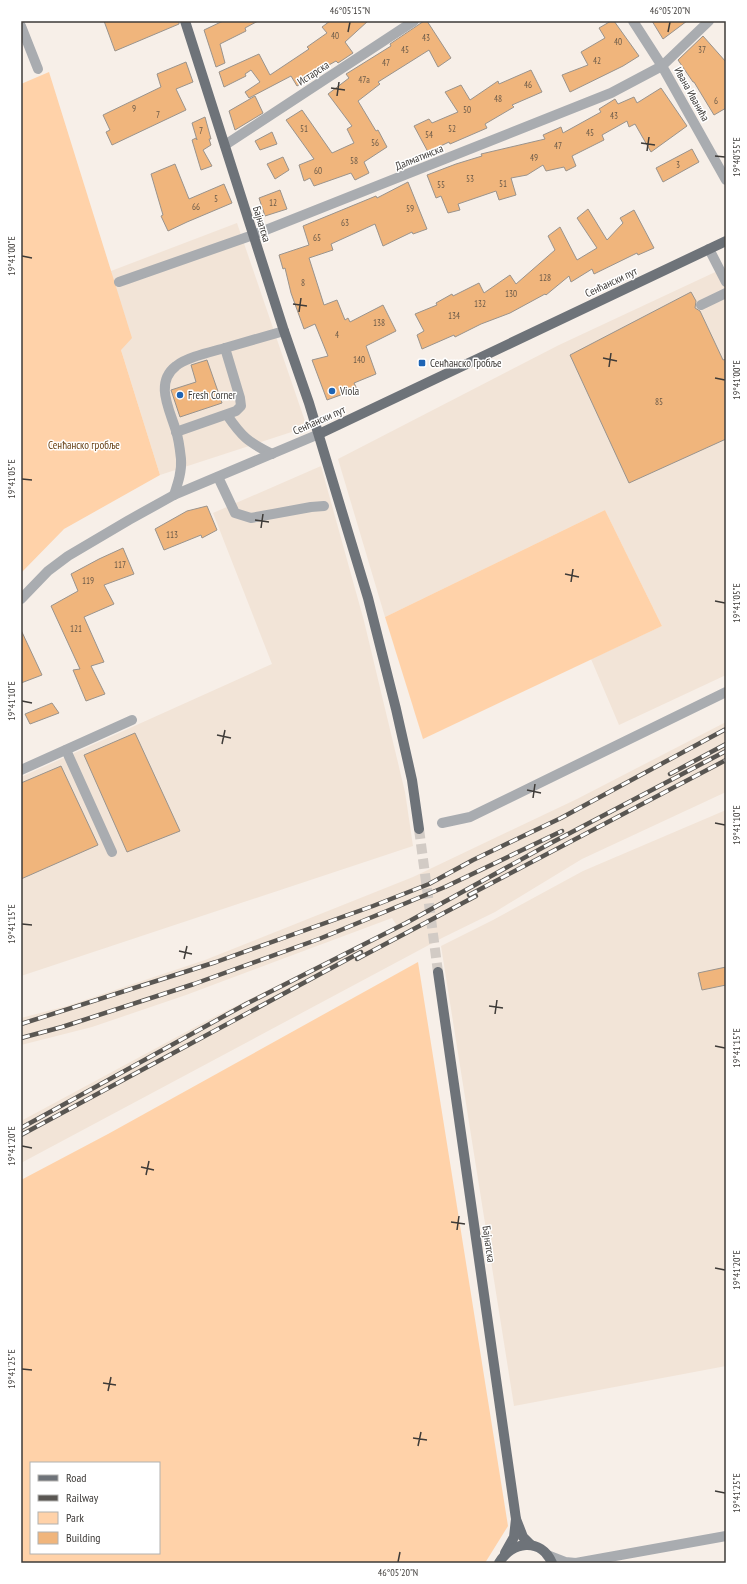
<svg xmlns="http://www.w3.org/2000/svg" width="747" height="1584" viewBox="0 0 747 1584" font-family="'PT Sans Narrow',sans-serif">
	<style>
		.built { fill: #f2e4d7 }
		.green { fill: #ffd2a9; fill-rule: evenodd }
		.building { fill: #f0b57c; stroke: #9a938c }
		.lines { fill: none; stroke-linecap: round; stroke-linejoin: round }
		.major-tunnel { stroke: #d2cbc5; stroke-width: 10; stroke-dasharray: 10 5; stroke-linecap: butt }
		.minor { stroke: #a9acb0; stroke-width: 10 }
		.major { stroke: #6e7379; stroke-width: 10 }
		.rail-casing { stroke: #595652; stroke-width: 4.5 }
		.rail { stroke: #fff; stroke-width: 3; stroke-dasharray: 9; stroke-linecap: butt }
		.ticks { fill: none; stroke: #3e3b38; stroke-width: 1.5 }
		.poi-dot { fill: #1e64b4; stroke: #fff; stroke-width: 1.5 }
		.labels { text-anchor: middle; stroke-width: 3; stroke-linejoin: round; paint-order: stroke }
		.number-label { font-size: 9px; fill: #6a5a49 }
		.street-label { font-size: 11px; fill: #3e3b38; stroke: #fff }
		.poi-label { font-size: 11px; fill: #3e3b38; stroke: #fff; text-anchor: start }
		.park-label { font-size: 11px; fill: #674015; stroke: #fff }
		.neatline { fill: none; stroke: #3e3b38; stroke-width: 1.5 }
		.ticks-label { font-size: 10px; text-anchor: middle; fill: #3e3b38 }
	</style>
	<rect width="100%" height="100%" fill="#f7efe8"/>
	<g class="built">
		<polygon points="237,223 307,427 160,475 121,350 111,271"/>
		<polygon points="726,267 726,675 619,725 591,659 662,626 605,510 385,617 338,459 559,345"/>
		<polygon points="321,466 364,621 405,792 413,846 21,976 21,777 272,664 213,513"/>
		<polygon points="726,722 726,792 582,859 495,912 442,938 21,1163 21,1121 212,1018 397,926 392,918 186,995 92,1027 21,1045 21,1018 67,1006 205,960 413,877 577,799"/>
		<polygon points="726,810 726,1366 514,1406 441,946 493,920 583,871"/>
	</g>
	<g class="green">
		<polygon points="49,72 132,338 121,350 160,475 64,529 21,573 21,84"/>
		<polygon points="605,510 662,626 423,739 385,617"/>
		<path d="M418,962L508,1526L485,1563H21V1180L108,1134ZM31,1463H159V1553H31Z"/>
	</g>
	<g class="building">
		<polygon points="104,21 179,21 179,24 115,51"/>
		<polygon points="223,21 258,21 245,28 246,31 220,44 225,63 216,67 204,30"/>
		<polygon points="330,21 368,21 345,42 353,53 338,63 336,61 313,74 314,76 297,86 291,76 249,98 245,92 260,82 251,70 245,74 246,76 224,87 219,72 259,54 270,75 309,49 307,47 327,33 322,27"/>
		<polygon points="424,21 427,21 451,58 438,67 429,50 378,82 380,84 358,101 376,131 378,130 387,147 364,162 369,173 355,180 351,173 314,186 310,178 304,181 299,165 314,159 286,120 302,110 332,153 354,143 347,129 352,126 328,94 349,78 346,74 391,46 390,44"/>
		<polygon points="611,21 614,21 639,56 623,66 570,92 562,75 588,65 581,52 605,38 599,28"/>
		<polygon points="652,21 687,21 663,39"/>
		<polygon points="703,36 726,62 726,108 714,115 694,82 693,82 678,60"/>
		<polygon points="186,62 193,82 176,89 186,110 112,145 106,132 110,130 103,115 161,87 157,74"/>
		<polygon points="531,70 542,92 512,105 514,107 485,124 487,128 450,144 449,142 428,152 414,126 429,119 432,123 458,112 445,92 461,85 470,100 498,81 499,84"/>
		<polygon points="661,88 687,126 651,152 635,124 629,127 627,121 602,135 604,140 572,156 576,166 566,171 564,167 546,171 543,165 527,175 511,178 516,195 499,200 496,191 458,204 460,210 448,213 441,196 436,198 427,175 456,164 482,156 481,154 545,139 543,135 561,127 563,133 601,112 599,109 615,99 618,104 634,97 637,103"/>
		<polygon points="255,96 263,113 235,130 229,111"/>
		<polygon points="205,117 211,139 209,139 211,145 203,150 212,166 201,170 192,140 196,138 197,140 192,123"/>
		<polygon points="272,132 277,144 260,150 255,141"/>
		<polygon points="692,149 699,162 663,182 656,168"/>
		<polygon points="283,157 289,170 275,179 267,164"/>
		<polygon points="175,164 189,199 224,184 232,203 187,222 168,231 161,216 163,215 151,174"/>
		<polygon points="408,182 427,229 413,234 412,232 383,246 375,224 331,244 333,250 309,258 324,305 337,300 345,320 348,318 350,322 383,305 396,331 366,346 376,374 354,383 357,389 327,400 312,360 328,356 315,324 304,329 291,293 285,268 283,269 279,255 309,245 303,226 376,196 377,198"/>
		<polygon points="280,190 287,209 265,216 259,198"/>
		<polygon points="588,209 607,240 623,223 620,218 634,210 654,248 638,255 637,253 594,274 592,269 571,282 569,276 546,295 545,294 510,313 481,324 455,337 454,335 422,349 417,335 424,331 415,314 437,305 436,303 452,294 453,296 479,283 484,293 510,275 516,284 555,250 548,236 560,227 577,260 597,248 577,218"/>
		<polygon points="691,292 696,301 695,308 700,311 723,360 726,359 726,439 629,483 570,355"/>
		<polygon points="207,360 222,403 180,417 171,390 196,382 191,365"/>
		<polygon points="207,506 217,530 202,538 201,535 164,550 155,529 187,511"/>
		<polygon points="123,548 134,574 104,585 114,604 84,617 104,662 91,666 105,694 86,701 73,670 80,669 51,606 78,591 71,574 99,559"/>
		<polygon points="21,630 42,675 21,683"/>
		<polygon points="52,703 59,713 30,724 25,714"/>
		<polygon points="135,733 180,831 127,852 84,755"/>
		<polygon points="61,766 98,845 21,879 21,783"/>
		<polygon points="726,967 726,985 702,990 698,973"/>
	</g>
	<g class="lines">
		<polyline class="major-tunnel" points="419,829 438,972"/>
		<g class="minor">
			<polyline points="633,21 662,66 726,180"/>
			<polyline points="21,26 38,69"/>
			<polyline points="225,145 414,21"/>
			<polyline points="709,249 726,282"/>
			<polyline points="119,282 253,235 611,93 662,66 709,21"/>
			<polyline points="701,305 726,293"/>
			<path d="M227,415C242,437 248,442 272,454"/>
			<polyline points="176,432 236,411 241,406 240,398 225,348 284,331"/>
			<polyline points="218,477 235,513 251,518 311,507 324,506"/>
			<path d="M174,495C178,483 182,471 181,459C180,450 179,440 176,431C170,410 154,383 176,366C187,357 211,352 225,348"/>
			<polyline points="21,599 48,571 68,556 129,520 174,495 319,434"/>
			<polyline points="66,750 112,852"/>
			<polyline points="21,770 132,720"/>
			<polyline points="442,823 470,817 726,692"/>
			<polyline points="547,1555 565,1562 576,1563 726,1536"/>
		</g>
		<g class="major">
			<polyline points="185,21 284,331 309,403 368,598 396,709 412,780 419,829"/>
			<polyline points="319,434 726,241"/>
			<polyline points="438,972 516,1519 523,1537 531,1545"/>
			<polyline points="505,1553 514,1537 516,1519"/>
			<path d="M499,1563C511,1541 541,1537 552,1563"/>
		</g>
		<defs>
			<g id="rail">
				<polyline points="670,774 726,744"/>
				<polyline points="469,895 726,760"/>
				<polyline points="357,959 476,896"/>
				<polyline points="21,1024 216,962 373,906 429,884 473,860 561,818 726,729"/>
				<polyline points="21,1038 62,1027 194,984 319,939 445,887 562,831"/>
				<polyline points="21,1128 246,1004 406,923 551,843 726,751"/>
				<polyline points="21,1135 361,952"/>
			</g>
		</defs>
		<use href="#rail" class="rail-casing"/>
		<use href="#rail" class="rail"/>
	</g>
	<path class="ticks" d="M348,32L350,22M668,32L670,22M331,88L345,90M337,96L339,82M641,143L655,145M647,151L649,137M715,156L725,157M22,256L32,258M293,304L307,306M299,312L301,298M603,358L617,361M609,367L611,353M715,378L725,380M22,479L32,480M255,520L269,522M261,528L263,514M565,574L579,577M571,582L573,569M715,601L725,603M22,701L32,703M217,735L231,738M222,744L225,730M527,790L541,793M533,798L535,784M715,823L725,825M22,924L32,925M179,951L192,954M184,959L187,946M489,1006L503,1008M495,1014L497,1000M715,1046L725,1048M22,1146L32,1148M141,1167L154,1170M146,1175L149,1161M451,1222L465,1224M457,1230L459,1216M715,1268L725,1270M22,1369L32,1370M103,1383L116,1385M108,1391L111,1377M413,1438L427,1440M418,1446L421,1432M715,1491L725,1493M398,1562L400,1552"/>
	<g class="poi-dot">
		<rect x="418" y="359" width="8" height="8" rx="2"/>
		<circle cx="332" cy="391" r="4"/>
		<circle cx="180" cy="395" r="4"/>
	</g>
	<g class="labels">
		<g class="number-label">
			<text x="335" y="39">40</text>
			<text x="426" y="41">43</text>
			<text x="618" y="45">40</text>
			<text x="405" y="53">45</text>
			<text x="702" y="53">37</text>
			<text x="597" y="64">42</text>
			<text x="386" y="66">47</text>
			<text x="364" y="83">47a</text>
			<text x="528" y="88">46</text>
			<text x="498" y="102">48</text>
			<text x="716" y="104">6</text>
			<text x="134" y="112">9</text>
			<text x="467" y="113">50</text>
			<text x="158" y="118">7</text>
			<text x="614" y="119">43</text>
			<text x="304" y="132">51</text>
			<text x="452" y="132">52</text>
			<text x="201" y="134">7</text>
			<text x="590" y="136">45</text>
			<text x="429" y="138">54</text>
			<text x="375" y="146">56</text>
			<text x="558" y="149">47</text>
			<text x="534" y="161">49</text>
			<text x="354" y="164">58</text>
			<text x="678" y="168">3</text>
			<text x="318" y="174">60</text>
			<text x="470" y="182">53</text>
			<text x="503" y="187">51</text>
			<text x="441" y="188">55</text>
			<text x="216" y="202">5</text>
			<text x="273" y="206">12</text>
			<text x="196" y="210">66</text>
			<text x="410" y="212">59</text>
			<text x="345" y="226">63</text>
			<text x="317" y="241">65</text>
			<text x="545" y="281">128</text>
			<text x="303" y="286">8</text>
			<text x="511" y="297">130</text>
			<text x="480" y="307">132</text>
			<text x="454" y="319">134</text>
			<text x="379" y="326">138</text>
			<text x="337" y="338">4</text>
			<text x="359" y="363">140</text>
			<text x="659" y="405">85</text>
			<text x="172" y="538">113</text>
			<text x="120" y="568">117</text>
			<text x="88" y="584">119</text>
			<text x="76" y="632">121</text>
		</g>
		<g class="street-label">
			<text transform="translate(313 73) rotate(-33)" y="4">Истарска</text>
			<text transform="translate(692 94) rotate(61)" y="4">Ивана Иванића</text>
			<text transform="translate(419 157) rotate(-22)" y="4">Далматинска</text>
			<text transform="translate(262 224) rotate(73)" y="4">Бајнатска</text>
			<text transform="translate(611 282) rotate(-25)" y="4">Сенћански пут</text>
			<text transform="translate(319 420) rotate(-24)" y="4">Сенћански пут</text>
			<text transform="translate(489 1244) rotate(82)" y="4">Бајнатска</text>
		</g>
		<g class="poi-label">
			<text x="430" y="367">Сенћанско Гробље</text>
			<text x="340" y="395">Viola</text>
			<text x="188" y="399">Fresh Corner</text>
		</g>
		<g class="park-label">
			<text x="84" y="449">Сенћанско гробље</text>
		</g>
	</g>
	<rect width="747" height="1584" fill="none" stroke="#ffffff" stroke-width="44"/>
	<rect x="30" y="1462" width="130" height="92" fill="#ffffff" stroke="#b2b1af"/>
	<rect x="38" y="1475" width="20" height="6" fill="#6e7379" stroke="#b2b1af"/>
	<text x="66" y="1482" font-size="12" fill="#3e3b38">Road</text>
	<rect x="38" y="1495" width="20" height="6" fill="#595652" stroke="#b2b1af"/>
	<text x="66" y="1502" font-size="12" fill="#3e3b38">Railway</text>
	<rect x="38" y="1512" width="20" height="12" fill="#ffd2a9" stroke="#b2b1af"/>
	<text x="66" y="1522" font-size="12" fill="#3e3b38">Park</text>
	<rect x="38" y="1532" width="20" height="12" fill="#f0b57c" stroke="#b2b1af"/>
	<text x="66" y="1542" font-size="12" fill="#3e3b38">Building</text>
	<rect x="22" y="22" width="703" height="1540" class="neatline"/>
	<g class="ticks-label">
		<text x="350" y="14">46°05'15"N</text>
		<text x="670" y="14">46°05'20"N</text>
		<text transform="translate(736 157) rotate(-90)" y="4">19°40'55"E</text>
		<text transform="translate(11 256) rotate(-90)" y="4">19°41'00"E</text>
		<text transform="translate(736 380) rotate(-90)" y="4">19°41'00"E</text>
		<text transform="translate(11 479) rotate(-90)" y="4">19°41'05"E</text>
		<text transform="translate(736 603) rotate(-90)" y="4">19°41'05"E</text>
		<text transform="translate(11 701) rotate(-90)" y="4">19°41'10"E</text>
		<text transform="translate(736 825) rotate(-90)" y="4">19°41'10"E</text>
		<text transform="translate(11 924) rotate(-90)" y="4">19°41'15"E</text>
		<text transform="translate(736 1048) rotate(-90)" y="4">19°41'15"E</text>
		<text transform="translate(11 1146) rotate(-90)" y="4">19°41'20"E</text>
		<text transform="translate(736 1270) rotate(-90)" y="4">19°41'20"E</text>
		<text transform="translate(11 1369) rotate(-90)" y="4">19°41'25"E</text>
		<text transform="translate(736 1493) rotate(-90)" y="4">19°41'25"E</text>
		<text x="398" y="1576">46°05'20"N</text>
	</g>
</svg>
